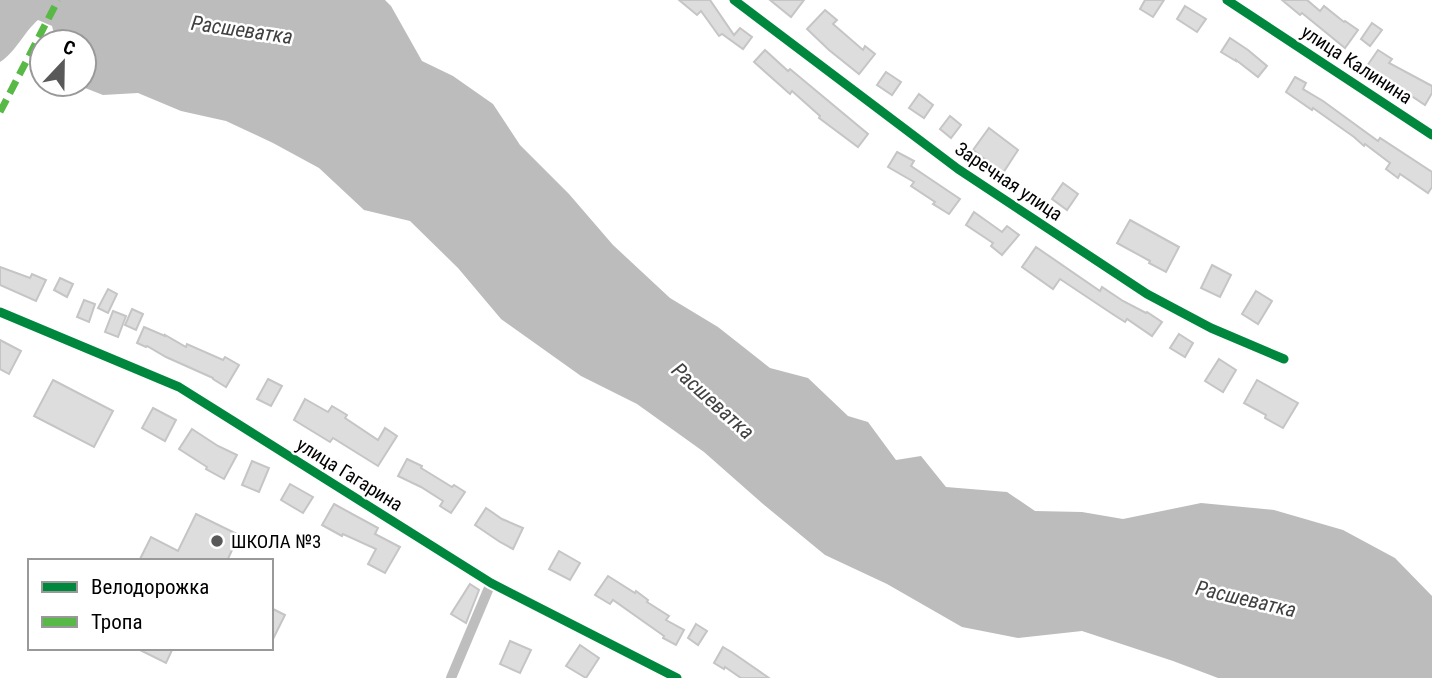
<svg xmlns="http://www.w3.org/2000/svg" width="1432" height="678" viewBox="0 0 1432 678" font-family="'Roboto Condensed',sans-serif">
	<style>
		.water { fill: #bcbcbc }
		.building { fill: #ddd; stroke: #c5c5c5; stroke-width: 2 }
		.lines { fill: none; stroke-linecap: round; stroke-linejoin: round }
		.street { stroke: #bebebe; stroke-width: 10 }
		.quiet { stroke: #58b947; stroke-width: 7; stroke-dasharray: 14 7; stroke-linecap: butt }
		.cycleway-casing { stroke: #fff; stroke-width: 13 }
		.cycleway { stroke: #00873e; stroke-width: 9 }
		.poi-dot { fill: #595959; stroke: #fff; stroke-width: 2.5 }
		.labels { text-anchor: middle; stroke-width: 5; stroke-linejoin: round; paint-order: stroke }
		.street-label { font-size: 19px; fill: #000; stroke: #fff }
		.poi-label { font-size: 19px; fill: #000; stroke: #fff; text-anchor: start }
		.water-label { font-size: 21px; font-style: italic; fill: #414141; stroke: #fff }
	</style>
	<rect width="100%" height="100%" fill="#fff"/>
	<path class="water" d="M0,0H385L391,6L422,61L453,76L493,104L520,145L569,194L613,245L670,298L718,327L770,368L808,378L848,416L868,422L896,460L921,456L946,487L1007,492L1035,511L1082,512L1123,519L1201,503L1274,510L1343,530L1395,558L1432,596V678H1218L1173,661L1082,631L1018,638L962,627L887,584L825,555L763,504L704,452L637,404L581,376L501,319L458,268L410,221L364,210L319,168L273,143L226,121L181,111L138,93L103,95L80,86L78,84H84V42H56L52,26L38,20C24,32 15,53 0,62Z"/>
	<g class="building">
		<polygon points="679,0 710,0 734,35 740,28 752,37 743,49 722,34 719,36 701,11 697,15"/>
		<polygon points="770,0 804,0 791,17"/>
		<polygon points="1145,0 1164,0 1153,17 1140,9"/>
		<polygon points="1282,0 1307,0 1320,11 1324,6 1344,22 1345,21 1358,30 1345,48 1302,13 1300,15"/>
		<polygon points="1185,6 1206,19 1197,32 1177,19"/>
		<polygon points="825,10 837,20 833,24 863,50 865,46 875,54 859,74 829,50 807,29"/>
		<polygon points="1372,23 1382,30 1370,46 1361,39"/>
		<polygon points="1230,38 1248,50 1267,66 1258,77 1236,60 1236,61 1221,52"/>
		<polygon points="765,50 788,71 790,69 868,134 858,147 819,118 820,116 792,91 790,94 754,62"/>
		<polygon points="1378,50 1392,59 1389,63 1432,86 1432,93 1425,105 1367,66"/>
		<polygon points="886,72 901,82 892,95 877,85"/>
		<polygon points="1295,77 1306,83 1303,89 1323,101 1378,141 1380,138 1432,172 1432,187 1428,193 1400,174 1398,178 1386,169 1390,163 1365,144 1364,146 1354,137 1313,108 1312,110 1286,92"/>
		<polygon points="919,94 933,105 924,118 909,108"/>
		<polygon points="950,116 961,125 951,138 940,129"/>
		<polygon points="989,128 1018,150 1003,173 973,150"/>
		<polygon points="897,152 914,161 911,166 960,199 949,214 933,204 935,202 911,186 914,182 888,167"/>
		<polygon points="1063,183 1078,194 1067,210 1052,199"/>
		<polygon points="974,212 1002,232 1007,226 1019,235 1002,255 991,246 993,243 966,225"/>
		<polygon points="1130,220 1179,247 1166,272 1149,263 1150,261 1117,243"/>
		<polygon points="1036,247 1100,291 1102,287 1123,301 1146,313 1147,312 1162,322 1152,336 1127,319 1125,322 1114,315 1060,279 1053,289 1022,267"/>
		<polygon points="1212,265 1231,275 1220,297 1201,288"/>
		<polygon points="0,267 30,278 32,274 46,280 36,301 0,285"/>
		<polygon points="60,278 73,284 67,297 54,290"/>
		<polygon points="108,289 117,294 108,313 98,308"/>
		<polygon points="1256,291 1272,301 1258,324 1242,314"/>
		<polygon points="84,300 95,304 89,322 77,317"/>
		<polygon points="132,309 143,314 136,330 125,325"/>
		<polygon points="113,311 126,316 118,337 105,332"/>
		<polygon points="144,327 165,336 165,335 186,347 187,344 223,360 225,357 239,365 226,387 213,379 213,378 166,357 147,346 146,347 137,343"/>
		<polygon points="1179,334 1193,343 1185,357 1170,348"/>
		<polygon points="0,340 21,351 9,374 0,369"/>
		<polygon points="1219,359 1236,370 1223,392 1205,381"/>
		<polygon points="268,379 282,386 271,406 257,399"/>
		<polygon points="53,380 113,411 94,447 34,416"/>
		<polygon points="1257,380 1298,403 1283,428 1265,418 1266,415 1244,403"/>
		<polygon points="305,399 328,412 332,406 347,415 345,418 378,440 385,428 397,436 378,466 333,438 330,442 294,420"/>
		<polygon points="153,408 176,420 165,441 142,428"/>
		<polygon points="192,429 218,446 237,455 224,479 206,469 207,467 179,449"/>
		<polygon points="407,459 422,466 421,468 452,487 454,485 465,492 451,513 440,506 443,501 421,487 398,476"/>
		<polygon points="252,461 269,468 259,492 242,485"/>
		<polygon points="290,484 313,497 303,513 281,500"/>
		<polygon points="334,504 378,528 375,534 400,547 385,573 368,564 376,549 343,534 342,536 322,525"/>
		<polygon points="486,508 502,519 523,528 513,549 500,542 475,525"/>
		<polygon points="196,514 239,535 227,561 139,561 151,537 178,551"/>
		<polygon points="559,551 580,563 570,580 549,569"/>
		<polygon points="608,576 635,593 636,591 648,600 647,602 669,616 666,620 684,630 676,645 663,638 664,636 613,600 610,604 595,595"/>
		<polygon points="470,584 479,590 466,623 451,614"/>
		<polygon points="271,608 285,615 271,643"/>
		<polygon points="696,624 707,631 698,645 688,638"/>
		<polygon points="510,641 531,650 520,673 500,664"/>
		<polygon points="580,645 599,658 586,678 566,666"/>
		<polygon points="723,647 733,653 769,678 741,678 725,667 724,669 714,663"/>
		<polygon points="136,648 173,648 166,663"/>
	</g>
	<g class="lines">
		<g class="street">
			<polyline points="734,0 958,169 1147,294 1211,328 1284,359"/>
			<polyline points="1227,0 1432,135"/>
			<polyline points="0,312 179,387 491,583 677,678"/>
			<polyline points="451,678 491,583"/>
		</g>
		<polyline class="quiet" points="0,112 58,0"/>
		<defs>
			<g id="cycleway">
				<polyline points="734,0 958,169 1147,294 1211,328 1284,359"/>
				<polyline points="1227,0 1432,135"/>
				<polyline points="0,312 179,387 491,583 677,678"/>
			</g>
		</defs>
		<use href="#cycleway" class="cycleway-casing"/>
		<use href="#cycleway" class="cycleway"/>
	</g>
	<circle class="poi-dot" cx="217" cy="541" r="7"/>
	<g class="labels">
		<g class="street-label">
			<text transform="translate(1357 64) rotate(33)" y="7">улица Калинина</text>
			<text transform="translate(1009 181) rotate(34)" y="7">Заречная улица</text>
			<text transform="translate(350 474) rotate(32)" y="7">улица Гагарина</text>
		</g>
		<g class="poi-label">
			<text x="231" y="548">ШКОЛА №3</text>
		</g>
		<g class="water-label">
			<text transform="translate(242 30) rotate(8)" y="7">Расшеватка</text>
			<text transform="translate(713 401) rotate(42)" y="7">Расшеватка</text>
			<text transform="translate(1246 599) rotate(13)" y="7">Расшеватка</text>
		</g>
	</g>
	<rect x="28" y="559" width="245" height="91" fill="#ffffff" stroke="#999999" stroke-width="2"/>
	<rect x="42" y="582" width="35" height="10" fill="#00873e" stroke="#999999" stroke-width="2"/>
	<text x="91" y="594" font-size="21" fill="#000000">Велодорожка</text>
	<rect x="42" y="617" width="35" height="10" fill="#58b947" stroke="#999999" stroke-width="2"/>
	<text x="91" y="629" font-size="21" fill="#000000">Тропа</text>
	<g transform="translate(63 63) rotate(22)"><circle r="33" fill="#ffffff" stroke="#999999" stroke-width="2"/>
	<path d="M0-5L12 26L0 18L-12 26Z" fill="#595959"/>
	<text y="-10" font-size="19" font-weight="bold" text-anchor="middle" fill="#000000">С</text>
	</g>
</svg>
